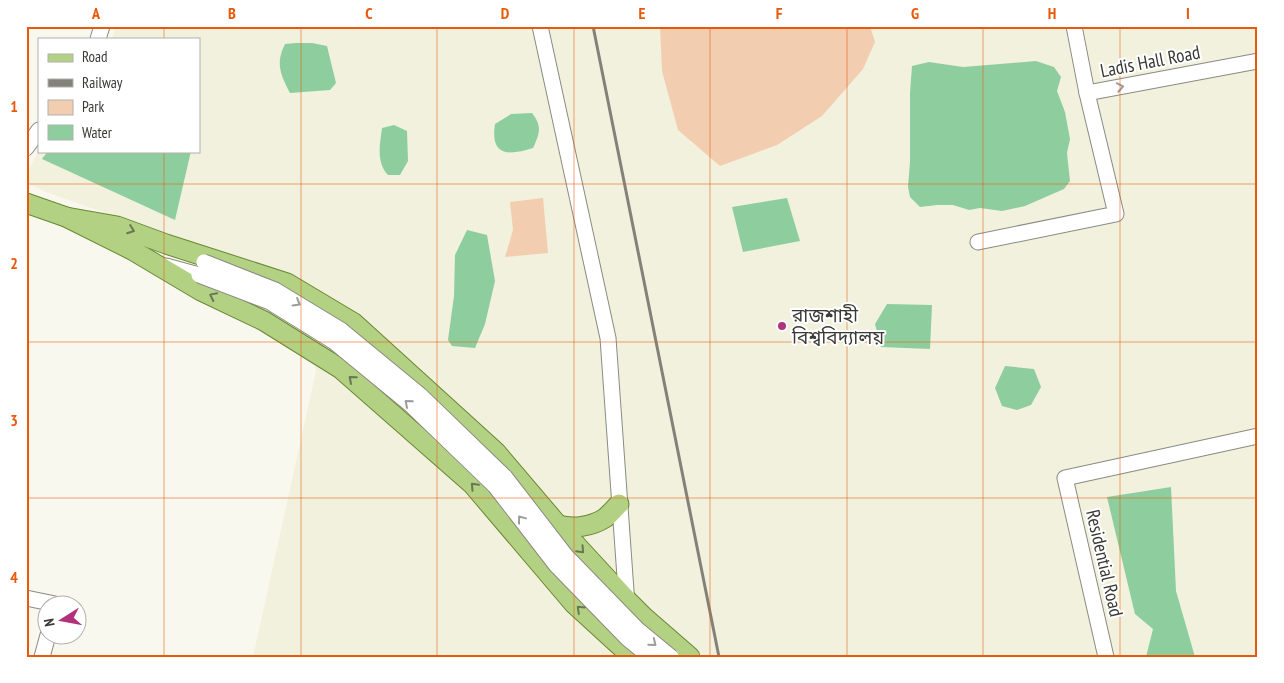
<svg xmlns="http://www.w3.org/2000/svg" width="1284" height="683" viewBox="0 0 1284 683" font-family="'PT Sans Narrow','Noto Sans Bengali',sans-serif">
	<style>
		.built { fill: #f1f1de }
		.green { fill: #f3cdb0 }
		.water { fill: #8ece9e }
		.lines { fill: none; stroke-linecap: round; stroke-linejoin: round }
		.minor-casing { stroke: #8b8b82; stroke-width: 17 }
		.major-casing { stroke: #688832; stroke-width: 21 }
		.minor { stroke: #fff; stroke-width: 15 }
		.major { stroke: #b3d183; stroke-width: 19 }
		.rail { stroke: #82827b; stroke-width: 3 }
		.minor-bridge-casing { stroke: #8b8b82; stroke-width: 17; stroke-linecap: butt }
		.minor-bridge { stroke: #fff; stroke-width: 15 }
		.oneway { stroke: #9c9c9a }
		.oneway2 { stroke: #6a7654 }
		.grid { fill: none; stroke: #e8590c; stroke-width: 1; stroke-opacity: 0.55 }
		.poi-dot { fill: #b2317d; stroke: #fff; stroke-width: 2 }
		.labels { text-anchor: middle; stroke-width: 4; stroke-linejoin: round; paint-order: stroke }
		.street-label { font-size: 19px; fill: #393935; stroke: #fff }
		.poi-label { font-size: 19px; fill: #393935; stroke: #fff; text-anchor: start }
		.neatline { fill: none; stroke: #e8590c; stroke-width: 2 }
		.grid-label { font-size: 16px; text-anchor: middle; font-weight: bold; fill: #e8590c }
	</style>
	<rect width="100%" height="100%" fill="#f9f8ee"/>
	<polygon class="built" points="116,26 1258,26 1258,657 253,657 316,371 295,281 49,193 26,183 26,175 39,150 199,151 199,39 112,39"/>
	<g class="green">
		<polygon points="660,26 870,26 875,42 863,69 822,116 777,145 720,166 678,130 662,71"/>
		<polygon points="543,198 548,253 505,257 513,230 510,202"/>
	</g>
	<g class="water">
		<path d="M296,43H312L327,46L336,83L330,90L290,93C281,75 275,64 285,44Z"/>
		<polygon points="1036,61 1054,67 1061,77 1057,91 1065,112 1070,139 1067,153 1070,181 1064,189 1025,206 1002,211 980,208 969,210 953,205 937,205 920,207 910,197 908,187 910,162 910,93 912,66 929,62 963,67"/>
		<path d="M532,113C542,126 540,133 533,148C508,156 490,156 495,124L511,114Z"/>
		<path d="M394,125L407,131L408,161L400,175H388C376,162 380,144 382,128Z"/>
		<polygon points="48,151 191,151 175,220 42,159"/>
		<polygon points="787,198 800,241 743,252 732,207"/>
		<polygon points="467,230 487,235 495,281 485,324 475,348 452,346 448,340 454,296 455,255"/>
		<polygon points="887,304 932,305 930,349 881,347 875,324"/>
		<polygon points="1005,366 1034,369 1041,387 1031,405 1017,410 1002,406 995,388"/>
		<polygon points="1171,487 1176,591 1195,657 1146,657 1153,629 1135,614 1107,497"/>
	</g>
	<g class="lines">
		<defs>
			<g id="minor">
				<polyline points="540,26 608,338 627,605"/>
				<polyline points="1074,26 1087,93 1258,61"/>
				<polyline points="98,39 102,26"/>
				<polyline points="26,148 39,130"/>
				<polyline points="978,242 1116,214 1087,93"/>
				<polyline points="166,266 199,275"/>
				<polyline points="26,598 55,604 54,606"/>
				<polyline points="42,657 48,635"/>
				<polyline points="1106,657 1065,478 1258,436"/>
			</g>
			<g id="major">
				<polyline points="26,203 66,217 132,250 201,291 264,321 341,369 472,484 574,604 632,657"/>
				<polyline points="66,217 117,226 166,244 287,283 354,323 496,452 558,525 626,599 644,617 690,657"/>
				<path d="M558,525C573,529 591,527 605,518C610,514 615,508 619,504"/>
			</g>
		</defs>
		<use href="#minor" class="minor-casing"/>
		<use href="#major" class="major-casing"/>
		<use href="#minor" class="minor"/>
		<use href="#major" class="major"/>
		<polyline class="rail" points="593,26 719,657"/>
		<defs>
			<g id="minor-bridge">
				<polyline points="204,262 275,290 341,330 420,395 505,477 566,556 637,629 671,657"/>
				<polyline points="199,275 270,302 333,341 411,405 495,486 556,565 628,639 650,657"/>
			</g>
		</defs>
		<use href="#minor-bridge" class="minor-bridge-casing"/>
		<use href="#minor-bridge" class="minor-bridge"/>
	</g>
	<defs><path id="oneway-chevron" d="M-2-3.5L2.5 0L-2 3.5" fill="none" stroke-width="1.6" stroke-linecap="round" stroke-linejoin="round" transform="scale(1.25)"/></defs>
	<g class="oneway">
		<use href="#oneway-chevron" transform="translate(1120 87) rotate(-11)"/>
		<use href="#oneway-chevron" transform="translate(297 303) rotate(31)"/>
		<use href="#oneway-chevron" transform="translate(408 403) rotate(-139)"/>
		<use href="#oneway-chevron" transform="translate(521 519) rotate(-127)"/>
		<use href="#oneway-chevron" transform="translate(653 643) rotate(39)"/>
	</g>
	<g class="oneway2">
		<use href="#oneway-chevron" transform="translate(131 230) rotate(20)"/>
		<use href="#oneway-chevron" transform="translate(213 296) rotate(-154)"/>
		<use href="#oneway-chevron" transform="translate(352 379) rotate(-139)"/>
		<use href="#oneway-chevron" transform="translate(474 486) rotate(-133)"/>
		<use href="#oneway-chevron" transform="translate(581 550) rotate(47)"/>
		<use href="#oneway-chevron" transform="translate(580 609) rotate(-137)"/>
	</g>
	<path class="grid" d="M164,26V39M301,26V657M437,26V657M574,26V657M710,26V657M847,26V657M983,26V657M1120,26V657M164,151V657M26,184H1258M26,342H1258M26,498H1258"/>
	<circle class="poi-dot" cx="782" cy="326" r="5"/>
	<g class="labels">
		<g class="street-label">
			<text transform="translate(1150 61) rotate(-11)" y="7">Ladis Hall Road</text>
			<text transform="translate(1105 563) rotate(77)" y="7">Residential Road</text>
		</g>
		<g class="poi-label">
			<text x="792" y="322">রাজশাহী<tspan x="792" dy="22">বিশ্ববিদ্যালয়</tspan></text>
		</g>
	</g>
	<rect width="1284" height="683" fill="none" stroke="#ffffff" stroke-width="55"/>
	<rect x="38" y="38" width="162" height="115" fill="#ffffff" stroke="#b0b0ae"/>
	<rect x="48" y="54" width="25" height="8" fill="#b3d183" stroke="#b0b0ae"/>
	<text x="82" y="62" font-size="15" fill="#393935">Road</text>
	<rect x="48" y="79" width="25" height="8" fill="#82827b" stroke="#b0b0ae"/>
	<text x="82" y="88" font-size="15" fill="#393935">Railway</text>
	<rect x="48" y="100" width="25" height="15" fill="#f3cdb0" stroke="#b0b0ae"/>
	<text x="82" y="112" font-size="15" fill="#393935">Park</text>
	<rect x="48" y="125" width="25" height="15" fill="#8ece9e" stroke="#b0b0ae"/>
	<text x="82" y="138" font-size="15" fill="#393935">Water</text>
	<g transform="translate(62 620) rotate(259)"><circle r="24" fill="#ffffff" stroke="#b0b0ae"/>
	<path d="M0-4L9 19L0 12L-9 19Z" fill="#b2317d"/>
	<text y="-8" font-size="14" font-weight="bold" text-anchor="middle" fill="#393935">N</text>
	</g>
	<rect x="28" y="28" width="1228" height="628" class="neatline"/>
	<g class="grid-label">
		<text x="96" y="19">A</text>
		<text x="232" y="19">B</text>
		<text x="369" y="19">C</text>
		<text x="505" y="19">D</text>
		<text x="642" y="19">E</text>
		<text x="779" y="19">F</text>
		<text x="915" y="19">G</text>
		<text x="1052" y="19">H</text>
		<text x="1188" y="19">I</text>
		<text x="14" y="112">1</text>
		<text x="14" y="269">2</text>
		<text x="14" y="426">3</text>
		<text x="14" y="583">4</text>
	</g>
</svg>
